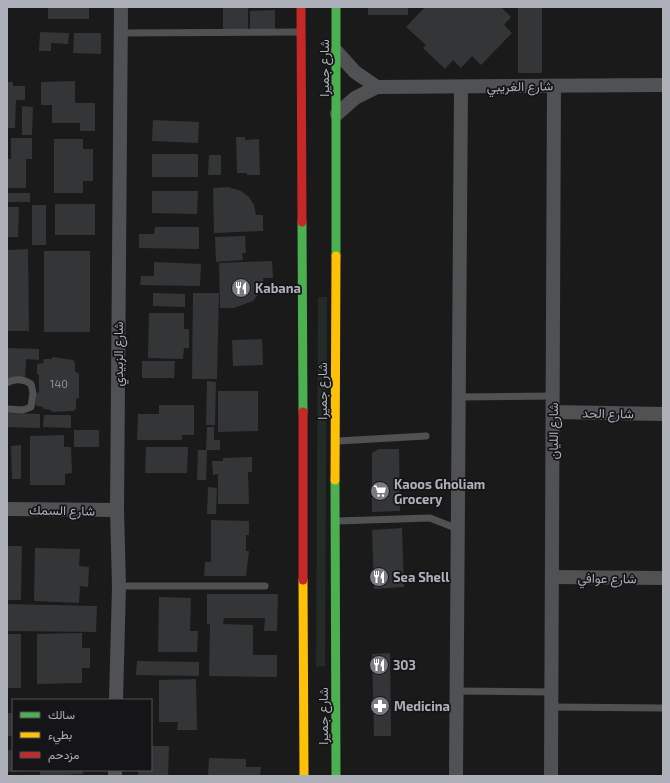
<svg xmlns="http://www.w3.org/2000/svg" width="670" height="783" viewBox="0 0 670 783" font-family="'Exo 2',Vazirmatn,sans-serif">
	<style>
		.green { fill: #242a25 }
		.building { fill: #343536 }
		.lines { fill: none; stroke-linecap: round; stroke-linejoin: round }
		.lane { stroke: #505153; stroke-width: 7 }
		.street { stroke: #505153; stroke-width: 14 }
		.fast { stroke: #4caf50; stroke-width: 9 }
		.slow { stroke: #ffc107; stroke-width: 9 }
		.jam { stroke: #c62828; stroke-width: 9 }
		.labels { text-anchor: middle; stroke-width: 3.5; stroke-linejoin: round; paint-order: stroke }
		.number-label { font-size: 11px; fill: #8f9198 }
		.street-label { font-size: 13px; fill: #adb0b9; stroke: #151416 }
		.poi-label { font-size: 13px; font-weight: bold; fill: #adb0b9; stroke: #151416; text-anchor: start }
	</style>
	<rect width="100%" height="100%" fill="#1a1a1b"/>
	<polygon class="green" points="318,297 327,297 325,666 316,667"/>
	<g class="building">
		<rect x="48" y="7" width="41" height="12"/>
		<polygon points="223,7 248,7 248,30 223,29"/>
		<rect x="368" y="7" width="40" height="8"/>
		<polygon points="425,7 501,7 511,17 504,25 512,33 481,65 472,56 461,68 453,60 445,69 423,48 426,45 406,27"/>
		<rect x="518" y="7" width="24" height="66"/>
		<polygon points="275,10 275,30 250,30 250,11"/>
		<polygon points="40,32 69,33 68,44 51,43 51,51 39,51"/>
		<polygon points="74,33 101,33 101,54 73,53"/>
		<polygon points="75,81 75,103 95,103 95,131 80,131 80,123 52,123 52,105 41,105 41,82"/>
		<polygon points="7,82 13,82 13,86 25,86 25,100 16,100 15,128 7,128"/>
		<polygon points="22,106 33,107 32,135 22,135"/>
		<polygon points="153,120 199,122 198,143 152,141"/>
		<polygon points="236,137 245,137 245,140 259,139 260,175 247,175 247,173 237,173"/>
		<polygon points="11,138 32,138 32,159 26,159 26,188 7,188 7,159 11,159"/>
		<polygon points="54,139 83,139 83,149 93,149 93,181 83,181 83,193 54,193"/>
		<rect x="152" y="154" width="46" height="23"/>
		<polygon points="209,155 221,155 221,175 208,175"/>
		<polygon points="228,187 241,191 249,197 254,205 256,215 263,215 263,231 214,233 213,188"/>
		<polygon points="152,191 198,191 197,214 152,213"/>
		<rect x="7" y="193" width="23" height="9"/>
		<rect x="55" y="204" width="40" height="31"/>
		<rect x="32" y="205" width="14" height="40"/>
		<polygon points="7,207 19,207 18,237 7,237"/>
		<polygon points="155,227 199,227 199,249 139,248 139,234 154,234"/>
		<polygon points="245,236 246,253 242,253 243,260 216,262 215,237"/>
		<polygon points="28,249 29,331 7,331 7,250"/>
		<rect x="44" y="251" width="46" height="81"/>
		<polygon points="272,261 273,278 263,278 264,284 260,292 253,301 234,308 220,308 219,263"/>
		<polygon points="154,262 201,264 200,286 140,285 141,276 154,276"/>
		<polygon points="153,293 185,294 185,307 153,306"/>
		<polygon points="193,293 219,293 217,379 192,379"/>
		<polygon points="149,313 184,313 184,329 189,329 189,348 184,348 183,359 148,358"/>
		<polygon points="262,339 263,365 233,366 232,340"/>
		<polygon points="7,348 39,349 39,360 26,359 25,379 7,378"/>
		<polygon points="53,357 73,360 75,363 75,371 79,374 79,398 76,399 76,409 73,411 52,412 51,410 43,409 43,407 37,406 35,404 36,394 39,392 39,375 37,374 37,364 43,363 44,359 51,359"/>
		<polygon points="142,361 175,361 174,378 142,378"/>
		<polygon points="207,381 216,382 215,425 206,425"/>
		<polygon points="218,391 258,391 258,431 218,432"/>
		<polygon points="159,405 194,405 194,435 182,435 182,440 137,440 138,414 159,414"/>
		<polygon points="7,413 40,414 40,428 7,427"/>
		<polygon points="44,415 71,415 71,428 43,427"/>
		<polygon points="207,427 214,427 214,440 220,440 220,450 206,450"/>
		<rect x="74" y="430" width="25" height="17"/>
		<polygon points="64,435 64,447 71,447 72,473 65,474 65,485 30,485 30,436"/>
		<polygon points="21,445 21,479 12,479 11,446"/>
		<polygon points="146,447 188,447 187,473 145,473"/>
		<polygon points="379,449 399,449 400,511 372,512 372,453"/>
		<polygon points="198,450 207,450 206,480 197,480"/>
		<polygon points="252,457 252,472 248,472 249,504 218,504 218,474 213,475 212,461 223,461 223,458"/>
		<polygon points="208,487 217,488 216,514 207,514"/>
		<polygon points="211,520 249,521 249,535 246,535 246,551 249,551 246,576 204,576 205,562 211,562"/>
		<polygon points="402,528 404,587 374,589 372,530"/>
		<polygon points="7,546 22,546 21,600 7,600"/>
		<polygon points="35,548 80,549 79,566 89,567 88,587 80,586 79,603 34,601"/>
		<polygon points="207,594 278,594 277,631 264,631 265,618 224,618 223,624 253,625 253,655 277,655 277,677 209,676 210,624 207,624"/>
		<polygon points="159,597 191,598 190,631 198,631 197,652 158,652"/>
		<polygon points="7,604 97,606 96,632 7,631"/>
		<polygon points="82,633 82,648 90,648 90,668 82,668 82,683 37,684 37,634"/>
		<rect x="7" y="634" width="14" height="54"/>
		<polygon points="390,653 391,736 374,736 372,654"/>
		<polygon points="137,661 199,662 199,676 136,675"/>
		<polygon points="196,679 197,730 177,730 178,722 159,722 159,680"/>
		<rect x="7" y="713" width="6" height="23"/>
		<polygon points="151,746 169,746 168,776 138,776 138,770 151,770"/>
		<polygon points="7,750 13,750 13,770 17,770 17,772 7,772"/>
		<polygon points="209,758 246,759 246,767 261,767 260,776 208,776"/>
		<polygon points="40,770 83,770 83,774 40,776"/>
	</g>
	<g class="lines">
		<g class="lane">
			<polyline points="121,33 300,32"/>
			<path d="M7,383C14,378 24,379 31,384L33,393L31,407L23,410L7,409"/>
			<polyline points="459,397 553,396"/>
			<polyline points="338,441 426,436"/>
			<polyline points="337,521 430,518 458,529"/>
			<polyline points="119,586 265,586"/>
			<polyline points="456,691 551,692"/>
			<polyline points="551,707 663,708"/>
		</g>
		<g class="street">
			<polyline points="337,52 355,72 377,87"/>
			<polyline points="337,114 355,98 377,87 663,85"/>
			<polyline points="553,412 663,414"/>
			<polyline points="7,509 117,510"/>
			<polyline points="552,577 663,578"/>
			<polyline points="116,700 119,586 117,510 121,7"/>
			<polyline points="115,776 115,770"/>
			<polyline points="456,776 461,87"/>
			<polyline points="551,776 554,86"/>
		</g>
		<g class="fast">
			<polyline points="302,222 303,412"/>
			<polyline points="336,256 336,7"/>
			<polyline points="335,480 336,776"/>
		</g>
		<g class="slow">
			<polyline points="335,480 336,256"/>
			<polyline points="303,580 304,776"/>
		</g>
		<g class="jam">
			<polyline points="301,7 302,222"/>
			<polyline points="303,412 303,580"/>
		</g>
	</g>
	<defs>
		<symbol id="restaurant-disc" viewBox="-11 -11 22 22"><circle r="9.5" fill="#7a7c82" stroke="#151416"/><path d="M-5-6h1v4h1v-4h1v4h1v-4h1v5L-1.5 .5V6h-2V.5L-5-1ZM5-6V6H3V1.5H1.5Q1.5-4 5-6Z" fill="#fff"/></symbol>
		<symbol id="supermarket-disc" viewBox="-11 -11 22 22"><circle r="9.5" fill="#7a7c82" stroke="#151416"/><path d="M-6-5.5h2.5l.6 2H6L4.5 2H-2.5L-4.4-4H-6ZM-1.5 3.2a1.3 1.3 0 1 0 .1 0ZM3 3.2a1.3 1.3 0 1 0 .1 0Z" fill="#fff"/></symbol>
		<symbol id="pharmacy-disc" viewBox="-11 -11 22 22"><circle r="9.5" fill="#7a7c82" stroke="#151416"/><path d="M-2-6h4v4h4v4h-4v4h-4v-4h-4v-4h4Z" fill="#fff"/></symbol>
	</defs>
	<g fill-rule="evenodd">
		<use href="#restaurant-disc" x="230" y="277" width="22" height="22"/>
		<use href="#supermarket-disc" x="369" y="480" width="22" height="22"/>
		<use href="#restaurant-disc" x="368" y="566" width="22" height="22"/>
		<use href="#restaurant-disc" x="368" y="654" width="22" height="22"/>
		<use href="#pharmacy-disc" x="369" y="695" width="22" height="22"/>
	</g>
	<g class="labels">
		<g class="number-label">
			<text x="59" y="388">140</text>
		</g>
		<g class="street-label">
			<text transform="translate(324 68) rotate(-90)" y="5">شارع جميرا</text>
			<text transform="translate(520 86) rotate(-1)" y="5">شارع الغريبي</text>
			<text transform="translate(118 354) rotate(-90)" y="5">شارع الزبيدي</text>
			<text transform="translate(322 391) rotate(-90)" y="5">شارع جميرا</text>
			<text transform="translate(608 413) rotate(1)" y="5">شارع الحد</text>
			<text transform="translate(553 431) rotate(-90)" y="5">شارع الليان</text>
			<text transform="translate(62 510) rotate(1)" y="5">شارع السمك</text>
			<text transform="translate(607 578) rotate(1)" y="5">شارع عوافي</text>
			<text transform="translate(323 716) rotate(-90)" y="5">شارع جميرا</text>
		</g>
		<g class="poi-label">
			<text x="255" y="293">Kabana</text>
			<text x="394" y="489">Kaoos Gholiam<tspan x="394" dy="15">Grocery</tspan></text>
			<text x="393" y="582">Sea Shell</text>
			<text x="393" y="670">303</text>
			<text x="394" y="711">Medicina</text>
		</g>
	</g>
	<rect width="670" height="783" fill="none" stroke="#adb0b9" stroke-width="16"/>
	<rect x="12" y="699" width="140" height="72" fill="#151416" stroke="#525257"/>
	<rect x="20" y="712" width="20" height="6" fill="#4caf50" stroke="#525257"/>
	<text x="48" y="719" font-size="12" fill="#adb0b9">سالك</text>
	<rect x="20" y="732" width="20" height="6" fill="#ffc107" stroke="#525257"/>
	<text x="48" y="739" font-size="12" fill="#adb0b9">بطيء</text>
	<rect x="20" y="752" width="20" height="6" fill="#c62828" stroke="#525257"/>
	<text x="48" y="759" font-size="12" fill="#adb0b9">مزدحم</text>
</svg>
